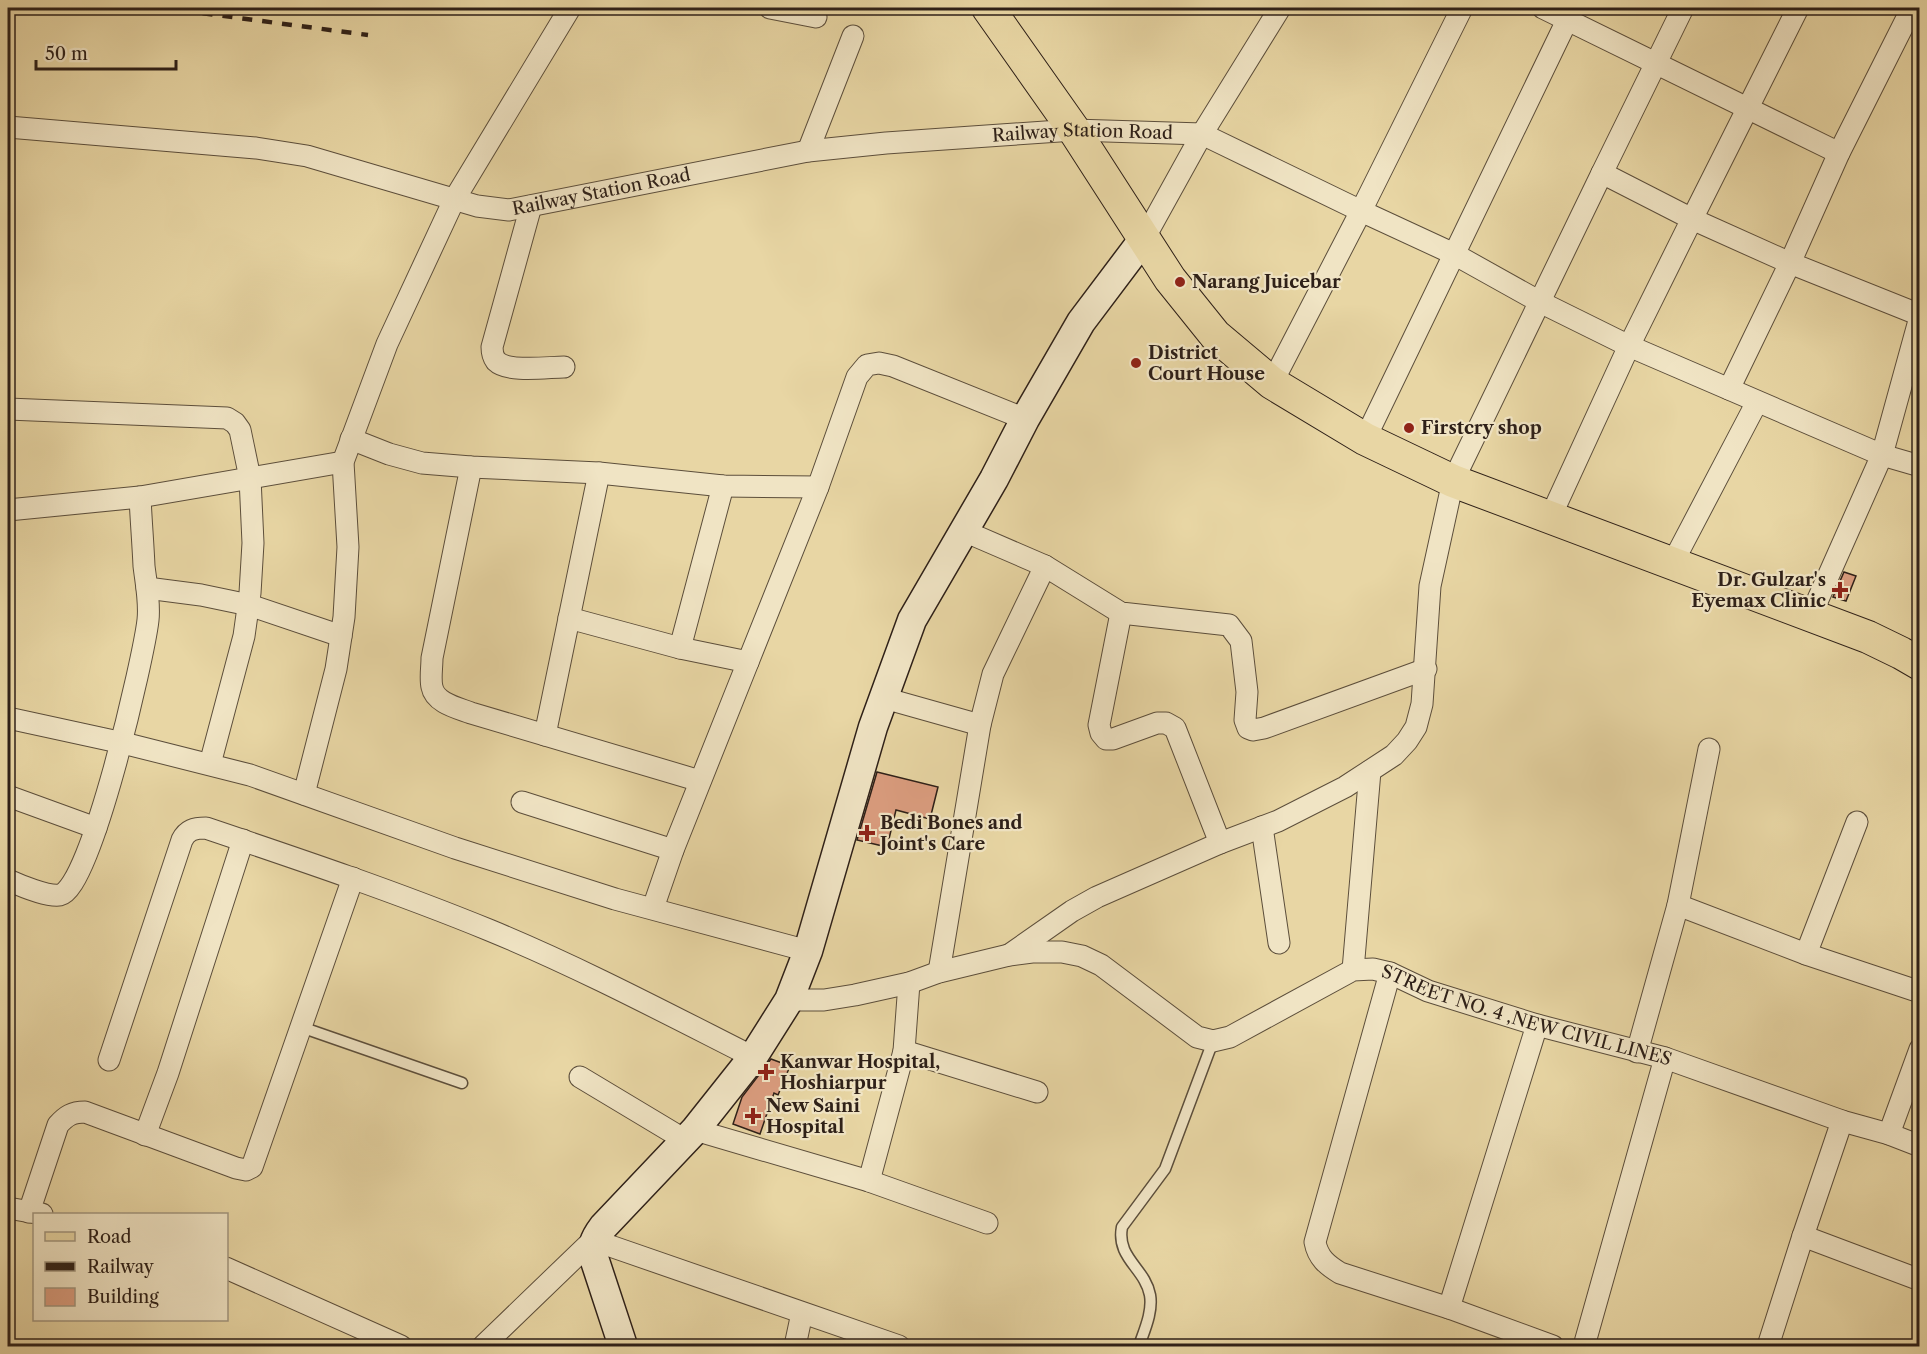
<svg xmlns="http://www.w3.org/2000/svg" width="1927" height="1354" viewBox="0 0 1927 1354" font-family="'Libre Caslon Text',serif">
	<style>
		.building { fill: #db9d7f; stroke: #2e2018; stroke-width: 1.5 }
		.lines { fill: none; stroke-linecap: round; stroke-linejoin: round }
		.lane-casing { stroke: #5c4e3b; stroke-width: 13 }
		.street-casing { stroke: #5c4e3b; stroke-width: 23 }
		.secondary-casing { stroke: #2e2018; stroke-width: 31 }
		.primary-casing { stroke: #2e2018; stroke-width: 34 }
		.lane { stroke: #f0e4c4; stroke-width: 10 }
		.street { stroke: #f0e4c4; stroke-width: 21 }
		.secondary { stroke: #f0e4c4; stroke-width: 28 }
		.primary { stroke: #e8d6a4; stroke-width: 32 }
		.rail { stroke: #2e2018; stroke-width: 4.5; stroke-dasharray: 10 10; stroke-linecap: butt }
		.poi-dot { fill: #8f2418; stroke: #f0e4c4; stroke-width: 2 }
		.labels { text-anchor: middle; stroke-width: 4.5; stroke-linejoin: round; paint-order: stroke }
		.street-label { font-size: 18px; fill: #2e2018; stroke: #f0e4c4 }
		.poi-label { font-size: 18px; font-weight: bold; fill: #2e2018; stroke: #f0e4c4; text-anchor: start }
	</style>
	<rect width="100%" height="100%" fill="#e8d6a4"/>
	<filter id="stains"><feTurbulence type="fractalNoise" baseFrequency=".00333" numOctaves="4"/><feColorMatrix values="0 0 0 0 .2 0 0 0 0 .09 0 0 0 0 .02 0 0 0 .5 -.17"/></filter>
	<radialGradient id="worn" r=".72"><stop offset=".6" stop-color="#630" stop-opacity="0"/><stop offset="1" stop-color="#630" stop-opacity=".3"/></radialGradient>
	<g class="building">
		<polygon points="1844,572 1856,576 1846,601 1833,597"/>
		<polygon points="877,772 938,787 930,819 896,810 887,847 857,840"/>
		<polygon points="771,1059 790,1066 778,1095 774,1093 760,1134 733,1124 742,1097"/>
	</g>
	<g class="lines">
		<defs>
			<g id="lane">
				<polyline points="301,1027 462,1083"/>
				<path d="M1139,1346C1144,1331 1153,1312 1150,1295C1145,1268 1116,1258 1122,1227L1165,1169L1213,1041"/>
			</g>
			<g id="street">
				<polyline points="770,8 816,17"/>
				<polyline points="1543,8 1839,153"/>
				<polyline points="1912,8 1839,153 1790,263 1920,315"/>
				<path id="s1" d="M8,127L256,148L307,156L477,206L509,210L808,151L886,143L1074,130L1202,134L1361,211L1462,8"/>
				<polyline points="808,151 853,36"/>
				<polyline points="1602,173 1683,8"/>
				<path d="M531,206L492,347C492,352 493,357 496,361C508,373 548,367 564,367"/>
				<polyline points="1145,237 1202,134 1280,8"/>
				<polyline points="1920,317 1882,455 1920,466"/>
				<polyline points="1272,383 1361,211 1454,254 1540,302 1629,346 1882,455 1811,615"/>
				<polyline points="1729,389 1790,263 1692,219 1798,8"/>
				<polyline points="8,409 227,418 235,423 240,430 250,478 253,543 250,593 244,636 210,764"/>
				<polyline points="351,439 389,454 422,463 471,467 599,473 723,486 818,487"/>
				<polyline points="1365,439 1573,8"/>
				<path d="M471,467L432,658C432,667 430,679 432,687C435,703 458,708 471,713L700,781"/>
				<polyline points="8,510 140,497 343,462"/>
				<polyline points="964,531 1045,566 1121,613 1229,625 1241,641 1247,692 1245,720 1248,728 1253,730 1264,728 1426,669"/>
				<polyline points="1672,564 1757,402"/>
				<polyline points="147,588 201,595 249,605 341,636"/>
				<polyline points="1121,613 1099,725 1101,733 1106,739 1113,739 1157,723 1166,723 1175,728 1220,843"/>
				<polyline points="569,618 680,648 748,662 818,487 857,377 867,365 879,363 893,366 1025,419"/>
				<polyline points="680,648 723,486"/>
				<polyline points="884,698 980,725"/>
				<polyline points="8,718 123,743 250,775 455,848 615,899 808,951"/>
				<polyline points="545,735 599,473"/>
				<polyline points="304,794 336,669 344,617 348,547 343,462 387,344 454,200 570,8"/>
				<polyline points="8,796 96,828"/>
				<polyline points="522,802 673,850"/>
				<polyline points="1262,827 1279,943"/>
				<path d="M8,880C19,885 48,897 60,895C91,889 144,656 148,620C150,602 146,583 144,566C143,543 141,520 140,497"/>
				<polyline points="1678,905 1806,954 1920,992"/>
				<polyline points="653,908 673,850 748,662"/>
				<polyline points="1806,954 1857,822"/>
				<polyline points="1009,955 1072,911 1097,897 1220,843 1278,821 1345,787 1394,755 1407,741 1416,727 1422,704 1430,586 1453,481 1602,173 1692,219 1629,346 1550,518"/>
				<polyline points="1353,970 1370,771"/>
				<polyline points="939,972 980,725 993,674 1045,566"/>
				<path d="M1390,973L1315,1242C1318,1258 1327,1265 1340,1273L1449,1308L1553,1346"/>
				<path id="s2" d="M789,1000H824L855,995L909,983L939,972L1009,955L1032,952H1062L1082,956L1101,965L1197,1037L1213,1041L1230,1037L1353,970L1373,969L1390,973L1428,991L1537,1025L1665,1058L1842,1121L1803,1236L1768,1346"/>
				<polyline points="904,1051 1037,1092"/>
				<polyline points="1637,1052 1678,905 1709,749"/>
				<path d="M109,1060L182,840C187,830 194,828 206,828C301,860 396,892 489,930C579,967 666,1013 753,1057"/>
				<polyline points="580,1077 685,1140"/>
				<polyline points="1842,1121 1889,1134 1920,1146"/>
				<polyline points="695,1130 869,1181 987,1223"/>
				<polyline points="1889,1134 1920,1049"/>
				<polyline points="145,1135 168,1073 243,840"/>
				<polyline points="869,1181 904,1051 909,983"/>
				<polyline points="8,1208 42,1214"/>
				<path d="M29,1212L58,1125C66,1116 72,1112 85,1112L236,1168L246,1170L252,1167L353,878"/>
				<polyline points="1803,1236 1920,1280"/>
				<polyline points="226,1268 401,1346"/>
				<polyline points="1449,1308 1537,1025"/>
				<polyline points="483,1346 593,1240 899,1346"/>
				<polyline points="795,1346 802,1313"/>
				<polyline points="1584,1346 1665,1058"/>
			</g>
			<path id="secondary" d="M623,1346L595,1261C591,1246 594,1239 603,1227L695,1130L753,1057L789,1000L808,951L873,727L912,620L994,479L1025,419L1081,322L1145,237"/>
			<polyline id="primary" points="988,8 1074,130 1170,279 1215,335 1272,383 1365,439 1453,481 1868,637 1901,653 1920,664"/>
		</defs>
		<use href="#lane" class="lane-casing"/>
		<use href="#street" class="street-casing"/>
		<use href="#secondary" class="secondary-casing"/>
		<use href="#primary" class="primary-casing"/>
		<use href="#lane" class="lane"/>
		<use href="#street" class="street"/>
		<use href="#secondary" class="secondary"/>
		<use href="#primary" class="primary"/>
		<polyline class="rail" points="163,8 368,35"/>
	</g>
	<g class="poi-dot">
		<circle cx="1180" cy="282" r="6"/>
		<circle cx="1136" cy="363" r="6"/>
		<circle cx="1409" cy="428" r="6"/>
		<path d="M1837 581h6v6h6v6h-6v6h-6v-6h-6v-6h6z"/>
		<path d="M864 824h6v6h6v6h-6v6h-6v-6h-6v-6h6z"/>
		<path d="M763 1063h6v6h6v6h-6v6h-6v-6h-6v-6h6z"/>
		<path d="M750 1107h6v6h6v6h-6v6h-6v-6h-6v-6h6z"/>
	</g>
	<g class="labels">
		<g class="street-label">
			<text dy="6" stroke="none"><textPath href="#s1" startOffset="1090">Railway Station Road</textPath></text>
			<text dy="6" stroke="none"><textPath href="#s1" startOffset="604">Railway Station Road</textPath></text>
			<text dy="6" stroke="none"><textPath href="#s2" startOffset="795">STREET NO. 4 ,NEW CIVIL LINES</textPath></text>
		</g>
		<g class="poi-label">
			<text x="1192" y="288">Narang Juicebar</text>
			<text x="1148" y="359">District<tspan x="1148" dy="21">Court House</tspan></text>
			<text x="1421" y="434">Firstcry shop</text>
			<text x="1826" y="586" text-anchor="end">Dr. Gulzar's<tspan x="1826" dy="21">Eyemax Clinic</tspan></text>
			<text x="880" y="829">Bedi Bones and<tspan x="880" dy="21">Joint's Care</tspan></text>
			<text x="780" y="1068">Kanwar Hospital,<tspan x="780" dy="21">Hoshiarpur</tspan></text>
			<text x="766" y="1112">New Saini<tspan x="766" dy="21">Hospital</tspan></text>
		</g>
	</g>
	<rect width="1927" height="1354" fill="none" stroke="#e8d6a4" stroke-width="30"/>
	<rect x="9" y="9" width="1909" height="1336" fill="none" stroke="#2e2018" stroke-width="3"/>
	<rect x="15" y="15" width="1897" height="1324" fill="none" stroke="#2e2018" stroke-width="1.5"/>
	<rect x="33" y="1213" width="195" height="108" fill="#f0e4c4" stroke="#a2967f" stroke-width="1.5"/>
	<rect x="45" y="1232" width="30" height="9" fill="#e8d6a4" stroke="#a2967f" stroke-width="1.5"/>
	<text x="87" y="1243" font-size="18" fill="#2e2018">Road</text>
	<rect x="45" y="1262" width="30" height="9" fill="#2e2018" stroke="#a2967f" stroke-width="1.5"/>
	<text x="87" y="1273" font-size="18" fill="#2e2018">Railway</text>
	<rect x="45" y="1288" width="30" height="18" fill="#db9d7f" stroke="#a2967f" stroke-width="1.5"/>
	<text x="87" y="1303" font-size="18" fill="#2e2018">Building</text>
	<path d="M36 60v9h140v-9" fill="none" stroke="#2e2018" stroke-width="3"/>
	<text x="45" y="60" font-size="18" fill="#2e2018" stroke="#f0e4c4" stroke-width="4.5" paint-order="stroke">50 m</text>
	<rect width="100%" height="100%" filter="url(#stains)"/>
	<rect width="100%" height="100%" fill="url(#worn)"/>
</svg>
